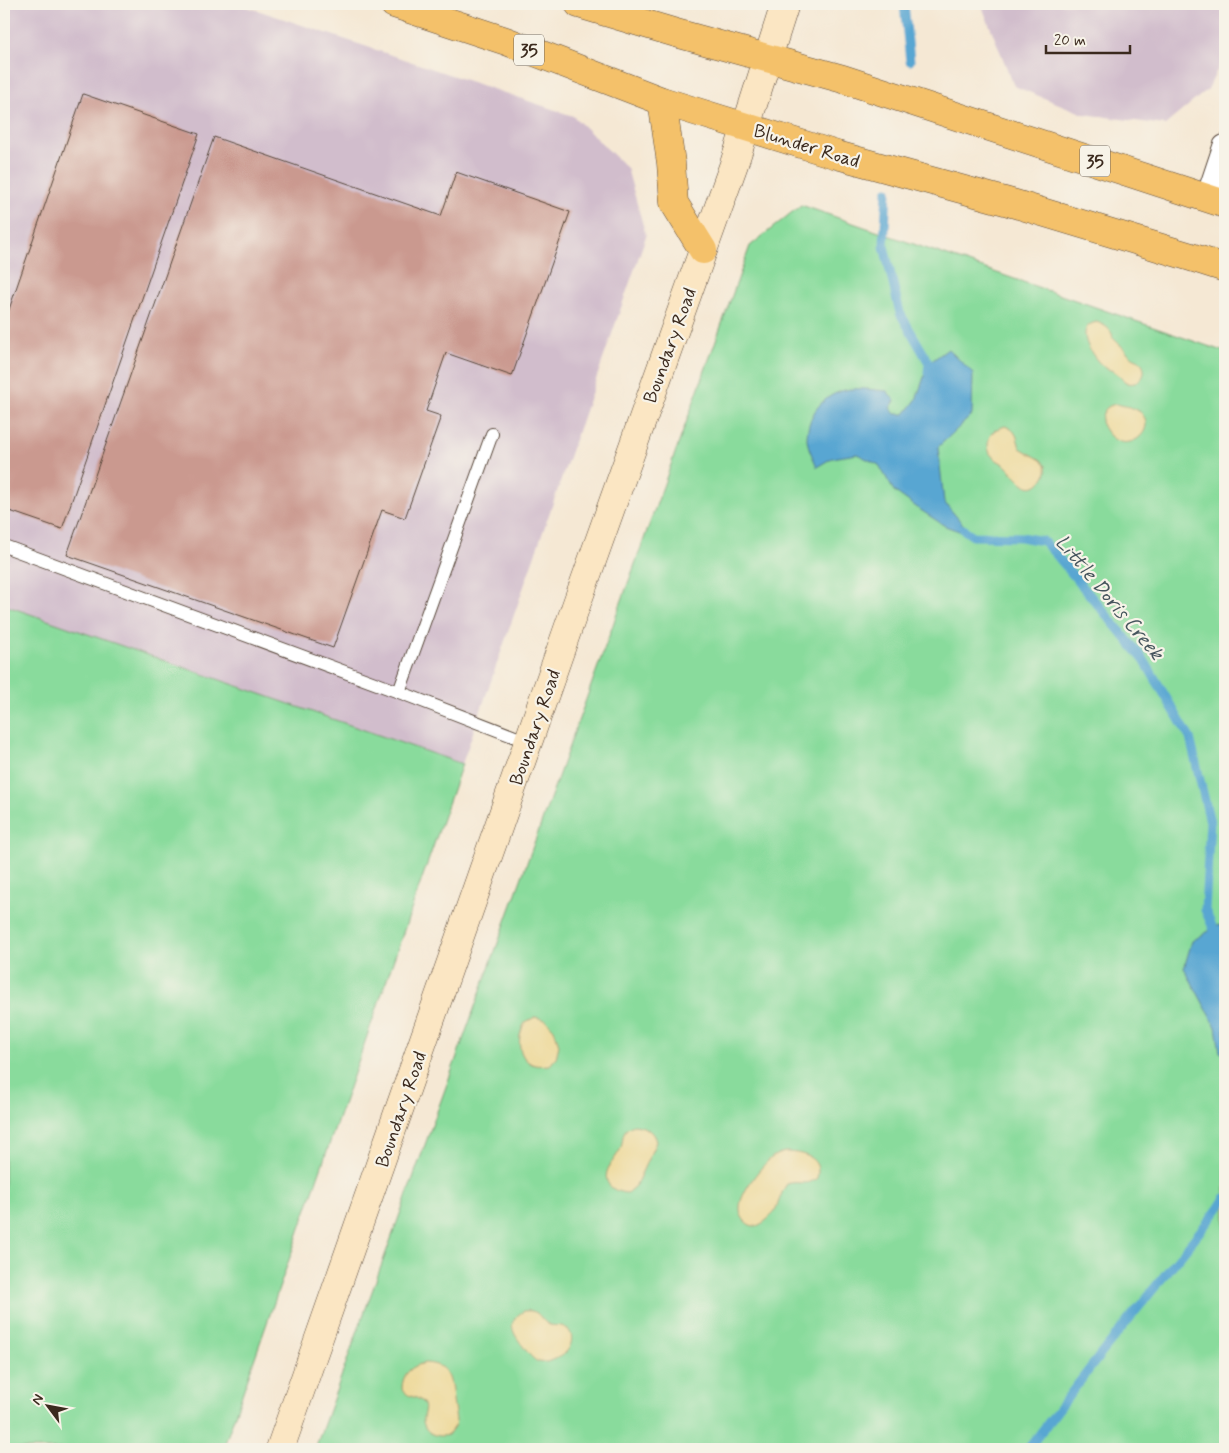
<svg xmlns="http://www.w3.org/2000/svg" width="1229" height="1453" viewBox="0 0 1229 1453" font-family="Mynerve,sans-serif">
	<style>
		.industrial { fill: #d1bdcc }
		.green { fill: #89db9c; stroke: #62825d }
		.sand { fill: #eeda9e; stroke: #94825e }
		.water { fill: #59a6d2; stroke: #4a6878 }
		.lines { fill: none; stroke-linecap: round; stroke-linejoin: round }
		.stream { stroke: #59a6d2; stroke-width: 9 }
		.building { fill: #ca998f }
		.lane-casing { stroke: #574639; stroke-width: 14 }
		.street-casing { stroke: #574639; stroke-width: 26 }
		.secondary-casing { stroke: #574639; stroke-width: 29 }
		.primary-casing { stroke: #574639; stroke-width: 29 }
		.lane { stroke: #fff; stroke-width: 12 }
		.street { stroke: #fff; stroke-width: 24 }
		.secondary { stroke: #fbe6c3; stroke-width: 28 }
		.primary { stroke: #f4c16a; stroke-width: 28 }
		.labels { text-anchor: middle; stroke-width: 4.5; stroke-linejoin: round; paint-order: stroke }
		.shield { fill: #f7f3e8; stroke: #73665b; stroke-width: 1 }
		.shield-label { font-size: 18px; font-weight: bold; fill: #3b2a1e }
		.street-label { font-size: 19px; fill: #3b2a1e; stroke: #f7f3e8 }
		.water-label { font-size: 20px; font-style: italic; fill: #46555d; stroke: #f7f3e8 }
	</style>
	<rect width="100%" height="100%" fill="#f7f3e8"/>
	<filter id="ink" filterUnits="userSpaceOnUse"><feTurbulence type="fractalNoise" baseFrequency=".02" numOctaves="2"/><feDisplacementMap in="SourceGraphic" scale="10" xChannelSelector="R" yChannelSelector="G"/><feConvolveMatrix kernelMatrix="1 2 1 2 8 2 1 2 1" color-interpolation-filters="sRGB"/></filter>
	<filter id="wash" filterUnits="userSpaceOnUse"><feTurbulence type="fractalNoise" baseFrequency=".0096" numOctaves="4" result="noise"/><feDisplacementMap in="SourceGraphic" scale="20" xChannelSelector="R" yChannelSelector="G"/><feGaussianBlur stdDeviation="1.12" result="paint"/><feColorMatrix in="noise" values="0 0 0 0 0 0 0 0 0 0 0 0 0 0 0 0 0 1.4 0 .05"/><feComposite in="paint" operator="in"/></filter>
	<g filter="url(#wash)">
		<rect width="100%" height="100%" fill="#f5e8d4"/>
		<g class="industrial">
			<polygon points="4,4 239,4 573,116 627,168 646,236 462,764 4,605"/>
			<polygon points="981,4 1225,4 1225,54 1208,89 1165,125 1084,114 1014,86"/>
		</g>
		<g class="green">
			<polygon points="801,205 1225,352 1225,1449 315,1449 750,246"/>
			<polygon points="4,605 462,764 223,1449 4,1449"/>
		</g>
		<g class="sand">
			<path d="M1097,322C1103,325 1109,327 1112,334C1114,340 1110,335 1115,340C1120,345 1125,349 1129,354C1132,357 1135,358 1139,360C1146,366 1146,378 1137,382C1133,384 1129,384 1126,382C1121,380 1119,374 1115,372C1111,370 1107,369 1104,367C1092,358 1072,326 1097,322Z"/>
			<path d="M1116,404C1124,406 1133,407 1139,411C1163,430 1119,465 1101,422C1102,411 1106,406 1116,404Z"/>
			<path d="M1005,426C1017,430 1017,438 1020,448L1041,460L1046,466C1047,472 1045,476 1042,480C1029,497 1017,477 1008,468C1004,463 996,461 992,456C986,450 987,437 994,431C997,428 1001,428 1005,426Z"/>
			<path d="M535,1017L546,1020L554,1029L559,1045L556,1058L550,1065C544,1065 536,1067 530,1063C517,1055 517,1035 525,1023C528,1020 532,1019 535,1017Z"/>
			<path d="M634,1125C645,1126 654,1131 656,1142L636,1185L627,1193C612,1192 601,1182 609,1167C612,1161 617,1156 620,1150C625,1139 619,1130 634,1125Z"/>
			<path d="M785,1152C801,1152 823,1157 817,1178C807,1187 799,1180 787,1184C780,1193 779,1206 772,1215C768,1219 761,1225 756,1226C746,1227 739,1215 740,1207C740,1193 762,1164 774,1156C777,1154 781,1153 785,1152Z"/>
			<path d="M524,1311C542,1309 538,1320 550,1325C553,1326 558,1325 561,1326C575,1329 574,1345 565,1353C559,1358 547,1364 539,1362C533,1360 529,1354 525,1349C515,1335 503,1323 524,1311Z"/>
			<path d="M425,1363C449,1364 451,1379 453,1400C454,1407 455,1413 456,1420L455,1425L448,1435C437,1438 425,1434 423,1421C422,1415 428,1407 422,1402C416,1395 409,1399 402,1389C402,1374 411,1366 425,1363Z"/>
		</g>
		<g class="water">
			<path d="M948,349L973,373L972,415L938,447L944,502L973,536L945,526L919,509L894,491L879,465L857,454L832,458L817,467C814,459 807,447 807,438C808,414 822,396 845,390C858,387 874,390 887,391L895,401L890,408L895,414H905L916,400L929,363Z"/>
			<polygon points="1219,925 1225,926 1225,1055 1220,1052 1216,1027 1184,968 1192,941"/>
		</g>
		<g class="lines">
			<g class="stream">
				<polyline points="904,4 910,61"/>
				<polyline points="887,191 884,246 900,313 929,363 928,373"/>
				<polyline points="963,529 973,536 1021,537 1043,541 1058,557 1144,660 1190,738 1210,822 1205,910 1225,955"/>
				<polyline points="1028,1449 1101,1354 1218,1209 1225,1198"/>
			</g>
		</g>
		<g id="blocks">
			<g class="building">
				<polygon points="83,94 199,134 62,529 4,509 4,324"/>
				<polygon points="214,137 441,216 456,172 570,212 512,376 446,353 426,411 441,416 405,518 382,510 333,648 67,555"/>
			</g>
		</g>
	</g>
	<g filter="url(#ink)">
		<use href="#blocks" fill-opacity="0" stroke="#574639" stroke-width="1"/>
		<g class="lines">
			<defs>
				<g id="lane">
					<polyline points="4,546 399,692 528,742"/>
					<polyline points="399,692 492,434"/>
				</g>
				<polyline id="street" points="1211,199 1212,186 1225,147"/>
				<polyline id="secondary" points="280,1449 578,600 734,164 785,4"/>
				<g id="primary">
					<polyline points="394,4 506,41 662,101 837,155 1012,203 1191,257 1225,268"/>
					<polyline points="579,4 676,33 843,79 1225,204"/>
					<polyline points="662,101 671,163 674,203 703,250"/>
				</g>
			</defs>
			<use href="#lane" class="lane-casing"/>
			<use href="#street" class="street-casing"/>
			<use href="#secondary" class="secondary-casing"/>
			<use href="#primary" class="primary-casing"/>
			<use href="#lane" class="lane"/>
			<use href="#street" class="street"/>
			<use href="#secondary" class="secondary"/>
			<use href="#primary" class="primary"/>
		</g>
	</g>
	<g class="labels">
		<g class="shield">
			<rect x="514" y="34.5" width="30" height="31" rx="4"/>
			<rect x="1080" y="145.5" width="30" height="31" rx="4"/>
		</g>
		<g class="shield-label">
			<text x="529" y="56">35</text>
			<text x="1095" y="167">35</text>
		</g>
		<g class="street-label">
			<text transform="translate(807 145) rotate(17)" y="7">Blunder Road</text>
			<text transform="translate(669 345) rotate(-70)" y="7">Boundary Road</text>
			<text transform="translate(534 727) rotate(-71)" y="7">Boundary Road</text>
			<text transform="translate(400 1109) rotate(-71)" y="7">Boundary Road</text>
		</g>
		<g class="water-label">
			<text transform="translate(1110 597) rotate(50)" y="7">Little Doris Creek</text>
		</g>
	</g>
	<rect width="1229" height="1453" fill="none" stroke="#f7f3e8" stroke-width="20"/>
	<g transform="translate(48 1406) rotate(302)" stroke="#f7f3e8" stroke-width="4" paint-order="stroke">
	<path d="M0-4L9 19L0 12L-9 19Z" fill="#3b2a1e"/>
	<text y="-8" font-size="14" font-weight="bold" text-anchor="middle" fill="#3b2a1e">N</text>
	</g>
	<path d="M1046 45v8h84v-8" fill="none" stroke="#3b2a1e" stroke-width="2.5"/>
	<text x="1054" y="45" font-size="15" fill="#3b2a1e" stroke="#f7f3e8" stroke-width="4" paint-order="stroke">20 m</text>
</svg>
